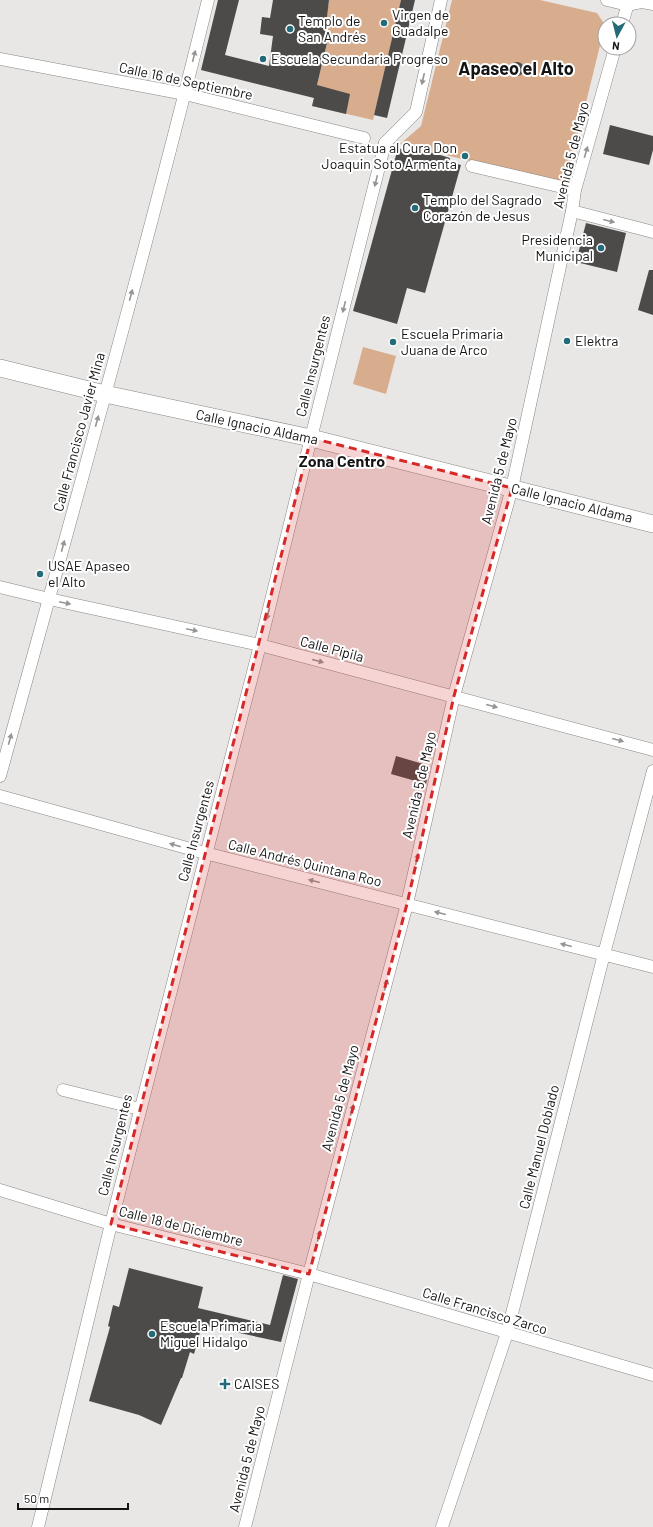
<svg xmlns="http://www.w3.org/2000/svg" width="653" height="1527" viewBox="0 0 653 1527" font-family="Barlow,sans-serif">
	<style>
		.green { fill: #d8ad8d }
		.building { fill: #4d4b49 }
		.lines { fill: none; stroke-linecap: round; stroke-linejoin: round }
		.street-casing { stroke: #898785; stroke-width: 13 }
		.secondary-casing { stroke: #898785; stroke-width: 18 }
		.street { stroke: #fff; stroke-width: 12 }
		.secondary { stroke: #fff; stroke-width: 17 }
		.oneway { fill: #969595 }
		.marked { fill: #d62828; fill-opacity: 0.2; stroke: #d62828; stroke-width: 3; stroke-dasharray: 8 5; stroke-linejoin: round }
		.poi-dot { fill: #236c77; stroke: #fff; stroke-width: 1.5 }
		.labels { text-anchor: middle; stroke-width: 4; stroke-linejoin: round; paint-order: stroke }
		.poi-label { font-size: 14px; fill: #151414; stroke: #fff; text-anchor: start }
		.street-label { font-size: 14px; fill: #151414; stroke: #fff }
		.quarter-label { font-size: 16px; font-weight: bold; fill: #151414; stroke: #fff }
		.district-label { font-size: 18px; font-weight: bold; fill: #151414; stroke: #fff }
	</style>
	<rect width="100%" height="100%" fill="#e9e7e5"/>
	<g class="green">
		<polygon points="329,0 401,0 373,120 312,106 327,43 306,40 308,22 326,24"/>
		<polygon points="452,0 540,0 597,13 605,25 566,184 400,144 421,126"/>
		<polygon points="363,347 396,356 386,394 353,384"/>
	</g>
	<g class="building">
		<polygon points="218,0 239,0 225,55 269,66 273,36 260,34 262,17 270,18 273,0 329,0 324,43 327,43 317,85 350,94 346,114 312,106 314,98 201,70"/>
		<polygon points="401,0 415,0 387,118 374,115"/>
		<circle cx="517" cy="69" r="7"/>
		<polygon points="610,125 653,136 653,150 649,165 603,154"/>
		<polygon points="414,147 450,158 449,162 461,165 425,293 407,288 397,324 353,311 398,148 412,152"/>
		<polygon points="586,223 626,233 617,272 576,262"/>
		<polygon points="649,270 653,270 653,315 638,310"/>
		<polygon points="396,756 430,766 426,784 391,774"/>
		<polygon points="129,1268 203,1287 198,1308 270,1325 283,1275 298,1279 281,1342 202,1325 194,1354 190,1352 182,1378 181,1378 161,1425 139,1415 89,1401 110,1327 108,1326 113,1305 119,1307"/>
	</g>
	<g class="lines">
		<defs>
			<g id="street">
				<polyline points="607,0 628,5 642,2 653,4"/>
				<polyline points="622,24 629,0"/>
				<polyline points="0,59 185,94 364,138"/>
				<polyline points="385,143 416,112 441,0"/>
				<polyline points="472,166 575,190"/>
				<polyline points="572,211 653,232"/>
				<polyline points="0,587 49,599 260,645 653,750"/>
				<path d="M0,776C71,518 144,260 208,0"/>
				<polyline points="0,796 205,853 653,967"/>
				<polyline points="63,1090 140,1109"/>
				<polyline points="0,1190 111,1224 309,1274 653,1375"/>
				<polyline points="38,1527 111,1224 260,645 311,438 385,143"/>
				<polyline points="245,1527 309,1274 407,904 454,696 512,488 572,211 575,190 615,48"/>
				<polyline points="442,1527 507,1333 604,954 653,771"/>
			</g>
			<polyline id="secondary" points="0,368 105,394 311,438 653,524"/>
		</defs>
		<use href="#street" class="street-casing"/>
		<use href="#secondary" class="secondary-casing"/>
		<use href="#street" class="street"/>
		<use href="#secondary" class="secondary"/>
	</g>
	<defs><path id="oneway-solid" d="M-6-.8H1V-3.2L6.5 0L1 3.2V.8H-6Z"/></defs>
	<g class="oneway">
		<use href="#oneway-solid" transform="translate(194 56) rotate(-76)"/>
		<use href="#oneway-solid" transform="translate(423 79) rotate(103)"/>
		<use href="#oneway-solid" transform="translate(586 152) rotate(-74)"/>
		<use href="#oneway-solid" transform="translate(376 181) rotate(104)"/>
		<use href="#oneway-solid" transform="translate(609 221) rotate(14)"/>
		<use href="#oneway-solid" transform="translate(131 295) rotate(-75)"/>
		<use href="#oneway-solid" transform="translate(344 307) rotate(104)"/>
		<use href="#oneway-solid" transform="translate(97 421) rotate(-75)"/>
		<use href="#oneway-solid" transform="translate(298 488) rotate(104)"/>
		<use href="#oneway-solid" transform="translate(63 546) rotate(-75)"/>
		<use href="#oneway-solid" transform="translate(65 603) rotate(12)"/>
		<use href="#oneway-solid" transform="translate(268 614) rotate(104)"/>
		<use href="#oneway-solid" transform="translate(192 630) rotate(12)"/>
		<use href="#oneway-solid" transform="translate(318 661) rotate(15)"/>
		<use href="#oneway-solid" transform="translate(492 706) rotate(15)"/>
		<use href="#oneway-solid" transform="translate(10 739) rotate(-75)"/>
		<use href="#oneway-solid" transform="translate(618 740) rotate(15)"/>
		<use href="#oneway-solid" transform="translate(175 845) rotate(-164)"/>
		<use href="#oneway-solid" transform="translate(417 859) rotate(-77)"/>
		<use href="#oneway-solid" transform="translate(314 881) rotate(-166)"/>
		<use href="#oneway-solid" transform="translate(440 913) rotate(-166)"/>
		<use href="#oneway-solid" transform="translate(566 945) rotate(-166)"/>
		<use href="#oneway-solid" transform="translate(386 985) rotate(-75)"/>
		<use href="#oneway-solid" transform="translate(352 1110) rotate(-75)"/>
		<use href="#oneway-solid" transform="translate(319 1236) rotate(-75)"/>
	</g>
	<path class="marked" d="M311,438L512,488L454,696L407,904L309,1274L111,1224Z"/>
	<g class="poi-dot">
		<circle cx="384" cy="23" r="4"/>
		<circle cx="290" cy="29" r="4"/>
		<circle cx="263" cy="59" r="4"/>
		<circle cx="465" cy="156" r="4"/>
		<circle cx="415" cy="208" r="4"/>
		<circle cx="601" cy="248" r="4"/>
		<circle cx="567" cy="341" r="4"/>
		<circle cx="393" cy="342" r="4"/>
		<circle cx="40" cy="574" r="4"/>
		<circle cx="152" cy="1334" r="4"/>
		<path d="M223 1378h4v4h4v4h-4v4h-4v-4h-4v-4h4z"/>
	</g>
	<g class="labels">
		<g class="poi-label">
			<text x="392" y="20">Virgen de<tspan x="392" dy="16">Guadalpe</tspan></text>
			<text x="298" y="26">Templo de<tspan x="298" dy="16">San Andrés</tspan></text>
			<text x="271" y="64">Escuela Secundaria Progreso</text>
			<text x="457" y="153" text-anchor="end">Estatua al Cura Don<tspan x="457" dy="16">Joaquin Soto Armenta</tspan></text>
			<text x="423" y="205">Templo del Sagrado<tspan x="423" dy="16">Corazón de Jesus</tspan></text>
			<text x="593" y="245" text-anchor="end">Presidencia<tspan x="593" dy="16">Municipal</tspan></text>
			<text x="401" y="339">Escuela Primaria<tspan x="401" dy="16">Juana de Arco</tspan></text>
			<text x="575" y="346">Elektra</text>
			<text x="48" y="571">USAE Apaseo<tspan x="48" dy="16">el Alto</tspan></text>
			<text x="160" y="1331">Escuela Primaria<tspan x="160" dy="16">Miguel Hidalgo</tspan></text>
			<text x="234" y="1389">CAISES</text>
		</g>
		<g class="street-label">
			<text transform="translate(186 81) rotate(12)" y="5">Calle 16 de Septiembre</text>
			<text transform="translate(571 155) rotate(-76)" y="5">Avenida 5 de Mayo</text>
			<text transform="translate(313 366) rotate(-76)" y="5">Calle Insurgentes</text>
			<text transform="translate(257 427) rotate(12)" y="5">Calle Ignacio Aldama</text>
			<text transform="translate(79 432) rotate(-75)" y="5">Calle Francisco Javier Mina</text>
			<text transform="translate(499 471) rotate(-76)" y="5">Avenida 5 de Mayo</text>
			<text transform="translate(572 503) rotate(14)" y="5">Calle Ignacio Aldama</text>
			<text transform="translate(332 649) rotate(15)" y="5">Calle Pípila</text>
			<text transform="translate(419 785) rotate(-77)" y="5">Avenida 5 de Mayo</text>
			<text transform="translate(196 831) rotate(-75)" y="5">Calle Insurgentes</text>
			<text transform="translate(305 863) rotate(14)" y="5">Calle Andrés Quintana Roo</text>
			<text transform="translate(340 1098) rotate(-75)" y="5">Avenida 5 de Mayo</text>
			<text transform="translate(115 1145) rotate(-76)" y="5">Calle Insurgentes</text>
			<text transform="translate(539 1147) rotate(-76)" y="5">Calle Manuel Doblado</text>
			<text transform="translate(181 1226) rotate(14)" y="5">Calle 18 de Diciembre</text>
			<text transform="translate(485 1311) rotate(17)" y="5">Calle Francisco Zarco</text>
			<text transform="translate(247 1459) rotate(-76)" y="5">Avenida 5 de Mayo</text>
		</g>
		<g class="quarter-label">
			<text x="342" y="467">Zona Centro</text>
		</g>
		<g class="district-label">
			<text x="516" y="75">Apaseo el Alto</text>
		</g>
	</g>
	<g transform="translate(617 36) rotate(187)"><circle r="19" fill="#ffffff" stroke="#a1a1a1"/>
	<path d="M0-3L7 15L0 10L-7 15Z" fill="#236c77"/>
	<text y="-6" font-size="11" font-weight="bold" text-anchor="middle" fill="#151414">N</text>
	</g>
	<path d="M18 1503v6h110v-6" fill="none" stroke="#151414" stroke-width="2"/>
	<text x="24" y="1503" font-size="12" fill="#151414" stroke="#ffffff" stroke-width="3" paint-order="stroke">50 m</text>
</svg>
